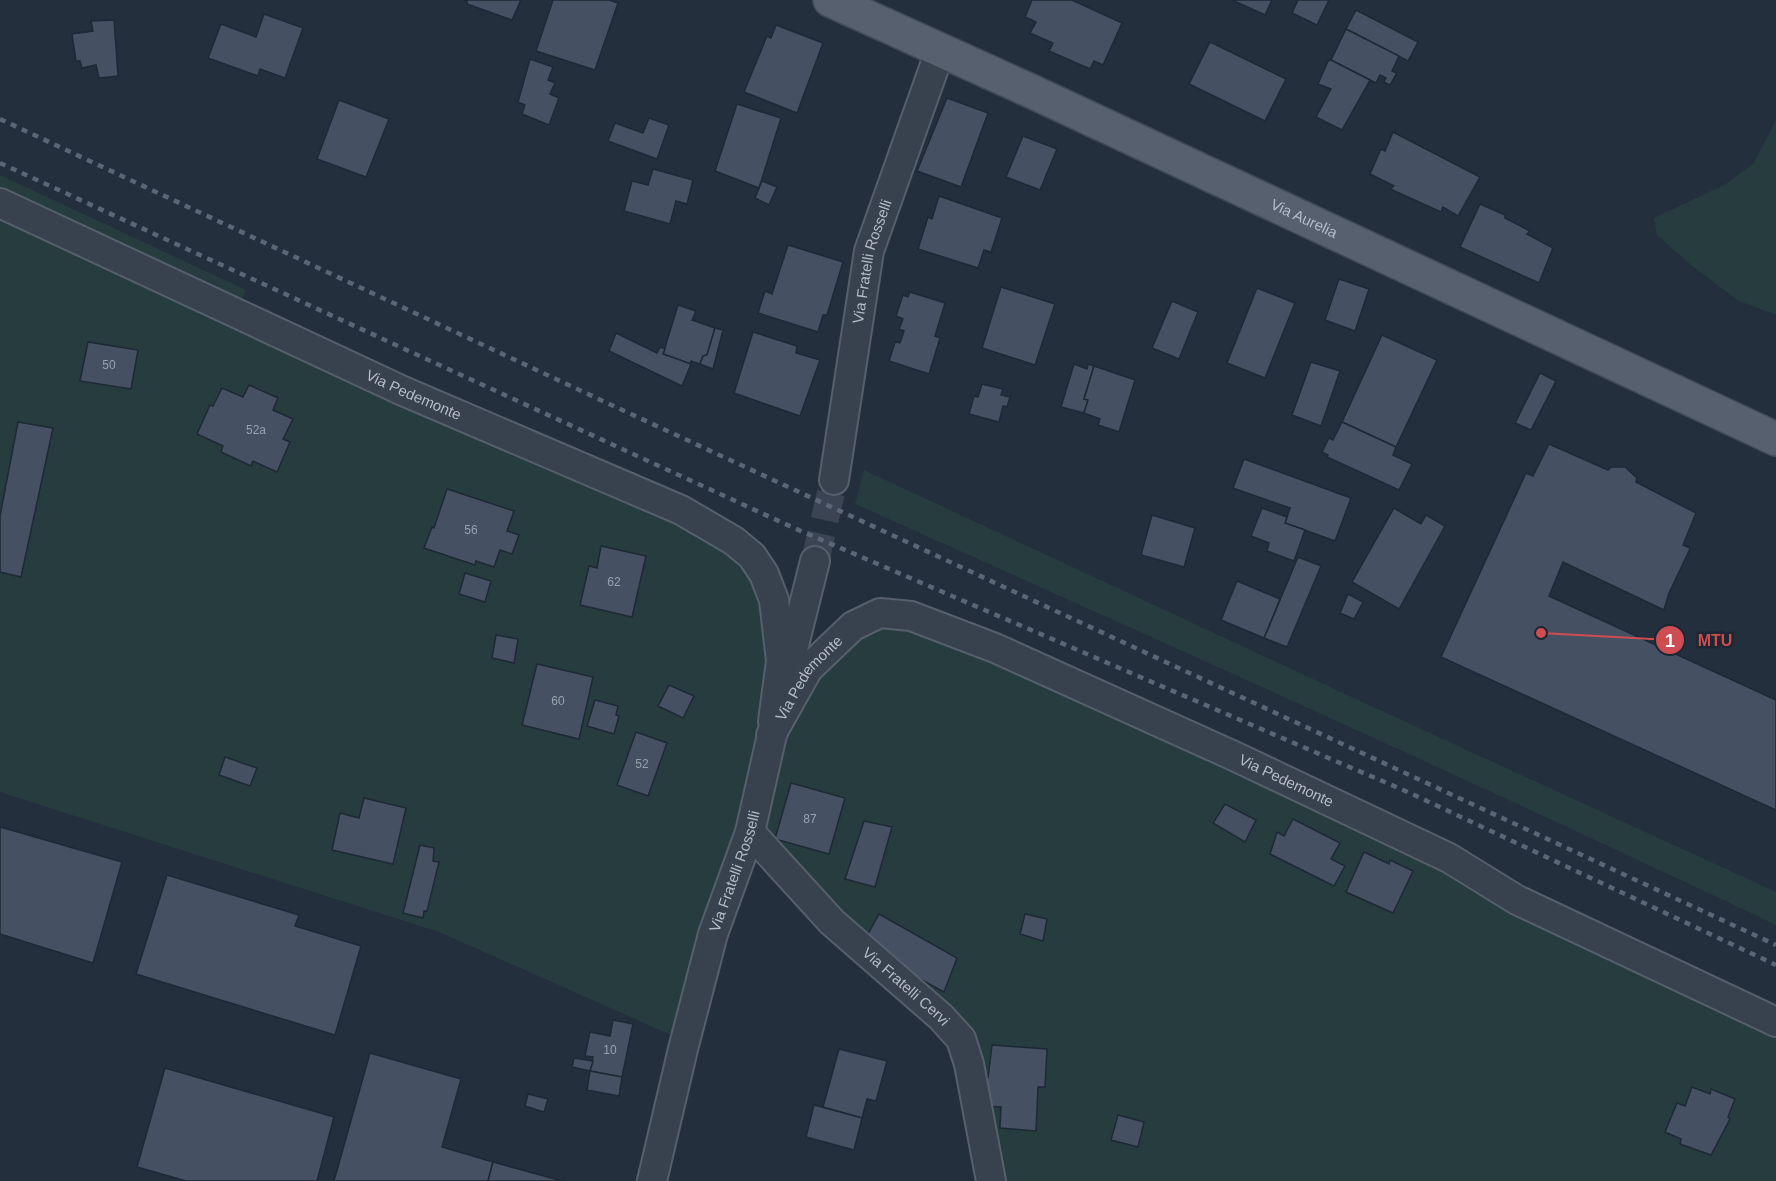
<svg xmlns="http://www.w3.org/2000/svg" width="1776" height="1181" viewBox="0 0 1776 1181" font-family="Arial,sans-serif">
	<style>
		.green { fill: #263c3f }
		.building { fill: #455162; stroke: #1f2835; stroke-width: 1.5 }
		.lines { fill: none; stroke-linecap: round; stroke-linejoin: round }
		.minor-tunnel { stroke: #3a4453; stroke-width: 28; stroke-dasharray: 28 14; stroke-linecap: butt }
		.minor-casing { stroke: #565f6c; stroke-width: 32 }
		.primary-casing { stroke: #414a57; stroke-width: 36 }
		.minor { stroke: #38414e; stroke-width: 28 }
		.primary { stroke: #56606e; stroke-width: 33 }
		.rail { stroke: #5a6575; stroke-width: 4.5; stroke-dasharray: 6 6; stroke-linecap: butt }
		.labels { text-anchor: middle; stroke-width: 5; stroke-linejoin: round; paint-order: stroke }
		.number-label { font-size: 12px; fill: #98a1af }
		.street-label { font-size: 15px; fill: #b4bcc9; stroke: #1d2633 }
		.leader { fill: none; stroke: #ce4d50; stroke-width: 2 }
		.callout-dot { fill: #ce4d50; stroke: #1d2633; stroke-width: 2 }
		.mark-label { font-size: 18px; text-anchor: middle; font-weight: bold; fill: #fff }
		.callout-label { font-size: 16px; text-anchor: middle; font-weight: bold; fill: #ce4d50; stroke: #1d2633; stroke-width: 5; stroke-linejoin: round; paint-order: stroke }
	</style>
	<rect width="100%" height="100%" fill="#242f3e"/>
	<g class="green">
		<polygon points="1776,120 1776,315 1739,301 1691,265 1657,235 1654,218 1726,184 1754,163"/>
		<polygon points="0,175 246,290 238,306 0,194"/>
		<polygon points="0,217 676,519 727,549 756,578 770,627 763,735 678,1038 439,932 0,792"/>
		<path d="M864,470L1371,706L1776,892V925C1471,780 1163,642 855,504Z"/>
		<polygon points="882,620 992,654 1776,1030 1776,1181 998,1181 976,1062 757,830 778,738 813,673"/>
	</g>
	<g class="building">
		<polygon points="464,0 521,0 512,20 467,4 467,1"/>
		<polygon points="553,0 609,0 618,3 595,70 536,51"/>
		<polygon points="1032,0 1072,0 1122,23 1103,65 1094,61 1090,69 1049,51 1053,43 1030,33 1036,22 1025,17"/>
		<polygon points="1232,0 1272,0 1265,15"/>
		<polygon points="1298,0 1329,0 1317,25 1292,13"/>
		<polygon points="1356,10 1418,42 1408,61 1346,29"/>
		<polygon points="264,14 303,28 285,78 260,69 258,76 208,58 221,24 256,37"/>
		<polygon points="114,20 118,76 99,78 96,65 82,68 80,61 76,61 72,34 93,31 91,21"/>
		<polygon points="776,25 823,43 797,113 744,92 767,36 771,38"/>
		<polygon points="1346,29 1399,56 1392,71 1397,73 1390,85 1384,82 1386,78 1380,75 1376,83 1331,60"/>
		<polygon points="1210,42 1286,79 1265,121 1189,84"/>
		<polygon points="530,59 553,67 548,80 555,83 550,94 559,98 549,125 522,114 525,105 518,102"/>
		<polygon points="1331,60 1370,80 1342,130 1316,117 1331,89 1318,84 1328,61"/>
		<polygon points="947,98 988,113 961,187 917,171"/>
		<polygon points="339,100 389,119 366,177 317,159"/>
		<polygon points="737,104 781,118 759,188 715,171"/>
		<polygon points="649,118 669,125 657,159 608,141 615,123 643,133"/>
		<polygon points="1393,132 1480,177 1458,216 1443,207 1441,212 1390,189 1394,186 1370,174 1381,149 1385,151"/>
		<polygon points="1023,136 1057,149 1040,190 1006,177"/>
		<polygon points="653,169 693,180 687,204 676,201 670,224 624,211 632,181 648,185"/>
		<polygon points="762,181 777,187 769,205 755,198"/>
		<polygon points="939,196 1002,218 991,252 984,250 978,268 918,249 928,217 932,219"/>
		<polygon points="1480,204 1505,215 1505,218 1530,231 1527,234 1553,248 1539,283 1460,247"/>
		<polygon points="788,245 843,262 827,315 823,315 818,332 758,313 765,291 772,294"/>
		<polygon points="1339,279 1369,289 1355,331 1325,320"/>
		<polygon points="1001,287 1055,304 1035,365 982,348"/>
		<polygon points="1257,288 1295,303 1265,378 1227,363"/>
		<polygon points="910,292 945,303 935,336 940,338 929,374 889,361 895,342 900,343 904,331 899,329 903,319 896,316 903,295 908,297"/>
		<polygon points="1172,301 1198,312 1179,359 1152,348"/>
		<polygon points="678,305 696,311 692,320 715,328 707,355 703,356 700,364 691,361 691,364 663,354"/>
		<polygon points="715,328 723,330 713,369 700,364 703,356 707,355"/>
		<polygon points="753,332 797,346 796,353 820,360 800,416 734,393"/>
		<polygon points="616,333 657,353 660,347 665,349 663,354 691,364 682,386 609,351"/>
		<polygon points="1382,335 1437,360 1396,447 1342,422"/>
		<polygon points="88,342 138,350 131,389 80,381"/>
		<polygon points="1311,362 1340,371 1321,426 1292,415"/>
		<polygon points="1074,364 1087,369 1088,364 1094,366 1084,399 1088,400 1084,413 1061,407"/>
		<polygon points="1094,366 1135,380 1119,432 1098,425 1100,419 1084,413 1088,400 1084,399"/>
		<polygon points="1540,373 1556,381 1531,430 1515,423"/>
		<polygon points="982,384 1003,389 1001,395 1010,397 1007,407 1003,406 999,422 969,414 974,396 978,397"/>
		<polygon points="249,385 278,398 273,410 293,419 283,439 290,442 277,472 253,461 251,466 221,452 223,446 197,434 210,405 213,406 222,388 243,397"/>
		<polygon points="18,422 53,428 21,577 0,572 0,516"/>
		<polygon points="1342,422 1396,447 1393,455 1412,464 1399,490 1327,457 1328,455 1322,452 1329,438 1333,440"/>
		<polygon points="1549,444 1608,470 1611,467 1625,467 1637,478 1636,482 1696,513 1683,545 1690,548 1689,551 1669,593 1664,610 1563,562 1549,596 1776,700 1776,810 1441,657 1526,473 1533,476"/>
		<polygon points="1244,459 1351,498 1335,541 1285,523 1290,508 1233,488"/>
		<polygon points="447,489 514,511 507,531 519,535 512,554 500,550 494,567 476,561 475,565 424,548 432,527 434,528"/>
		<polygon points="1262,508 1287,517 1285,523 1305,530 1294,561 1267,551 1269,543 1251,536"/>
		<polygon points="1394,508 1421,524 1426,515 1445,526 1399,609 1352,582"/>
		<polygon points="1152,515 1195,528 1184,567 1141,555"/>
		<polygon points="601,546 646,556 632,617 580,605 589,566 597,568"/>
		<polygon points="1298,557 1321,566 1287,647 1264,638"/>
		<polygon points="465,573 491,581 485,602 459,594"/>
		<polygon points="1237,581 1280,599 1264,638 1221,620"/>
		<polygon points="1348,594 1363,602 1354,619 1340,613"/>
		<polygon points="496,635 518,639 514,663 492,658"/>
		<polygon points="537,664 593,677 579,739 522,725"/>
		<polygon points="669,685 694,696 683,718 658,706"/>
		<polygon points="595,700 618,706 616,715 619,716 614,734 587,726"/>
		<polygon points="636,732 667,743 648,796 617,785"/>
		<polygon points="225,757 257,768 250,786 219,775"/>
		<polygon points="791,783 845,798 829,854 775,839"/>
		<polygon points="364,798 406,808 393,864 332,850 340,813 359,818"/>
		<polygon points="1225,804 1256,820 1245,842 1213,823"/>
		<polygon points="1293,819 1340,843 1331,859 1345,866 1334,886 1270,854 1277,832 1284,836"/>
		<polygon points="864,821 892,827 875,887 845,879"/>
		<polygon points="0,827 122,862 93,963 0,934"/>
		<polygon points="420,845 434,848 433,861 439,862 427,911 424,911 423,918 403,913"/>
		<polygon points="1364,852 1389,864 1390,860 1413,871 1393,913 1346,892"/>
		<polygon points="167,875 299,915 295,926 361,946 335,1035 136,974"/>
		<polygon points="879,914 957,958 944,992 861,947"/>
		<polygon points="1025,914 1047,919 1043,941 1020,934"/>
		<polygon points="613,1020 633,1024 622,1077 590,1071 593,1057 585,1056 590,1032 610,1036"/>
		<polygon points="992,1045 1047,1049 1045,1087 1038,1087 1036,1131 1000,1128 1001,1107 980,1106 981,1078 988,1078"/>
		<polygon points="839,1049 887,1061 876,1101 867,1099 862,1118 823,1107"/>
		<polygon points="370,1053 461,1079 442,1147 493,1162 488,1181 334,1181"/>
		<polygon points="574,1058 593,1061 590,1071 572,1067"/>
		<polygon points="165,1068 334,1117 317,1181 186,1181 137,1167"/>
		<polygon points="590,1071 622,1077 619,1096 587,1090"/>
		<polygon points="1692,1087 1710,1094 1711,1089 1735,1099 1728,1117 1730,1119 1711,1155 1680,1144 1681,1139 1665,1132 1677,1103 1685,1106"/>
		<polygon points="528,1094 548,1099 544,1112 525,1106"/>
		<polygon points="814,1105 862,1118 854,1150 806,1137"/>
		<polygon points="1118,1115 1144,1122 1138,1147 1111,1140"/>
		<polygon points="493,1162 562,1181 488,1181"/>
	</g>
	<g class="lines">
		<polyline class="minor-tunnel" points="815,561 834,480"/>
		<defs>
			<g id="minor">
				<path id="s1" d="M0,203L403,391L681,510L734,541L752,556L764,574L774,600L781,661L773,721"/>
				<path id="s2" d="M834,480L869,251L940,51"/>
				<polyline points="788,669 815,561"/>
				<path id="s3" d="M771,735L808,669L853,626L880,613L911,616L995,648L1234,756L1449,858L1517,900L1776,1022"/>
				<path id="s4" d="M750,832L832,922L941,1017L961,1039L969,1064L991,1181"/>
				<path id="s5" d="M652,1181L683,1049L713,934L750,832L776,717"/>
			</g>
			<g id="primary">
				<path id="s6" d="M830,0L1033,92L1776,439"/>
			</g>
		</defs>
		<use href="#minor" class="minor-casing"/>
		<use href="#primary" class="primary-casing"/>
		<use href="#minor" class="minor"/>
		<use href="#primary" class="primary"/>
		<g class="rail">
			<polyline points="0,119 605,402 1776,945"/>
			<polyline points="0,163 794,528 1410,793 1776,965"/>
		</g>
	</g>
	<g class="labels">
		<g class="number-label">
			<text x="109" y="369">50</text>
			<text x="256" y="434">52a</text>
			<text x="471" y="534">56</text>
			<text x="614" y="586">62</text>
			<text x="558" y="705">60</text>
			<text x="642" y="768">52</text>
			<text x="810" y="823">87</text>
			<text x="610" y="1054">10</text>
		</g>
		<g class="street-label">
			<text dy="5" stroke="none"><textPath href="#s6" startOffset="522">Via Aurelia</textPath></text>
			<text dy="5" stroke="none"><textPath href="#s2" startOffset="222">Via Fratelli Rosselli</textPath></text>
			<text dy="5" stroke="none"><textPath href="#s1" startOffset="456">Via Pedemonte</textPath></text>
			<text dy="5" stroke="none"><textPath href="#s3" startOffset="69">Via Pedemonte</textPath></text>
			<text dy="5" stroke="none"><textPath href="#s3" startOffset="609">Via Pedemonte</textPath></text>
			<text dy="5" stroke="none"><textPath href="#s5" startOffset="321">Via Fratelli Rosselli</textPath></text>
			<text dy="5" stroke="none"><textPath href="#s4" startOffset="220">Via Fratelli Cervi</textPath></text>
		</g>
	</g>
	<path class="leader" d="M1541 633L1670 640"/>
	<g class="callout-dot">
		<circle cx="1541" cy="633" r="6"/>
		<circle cx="1670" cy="640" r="15"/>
	</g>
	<g class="mark-label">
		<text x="1670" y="647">1</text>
	</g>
	<g class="callout-label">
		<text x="1715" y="646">MTU</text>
	</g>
</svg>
